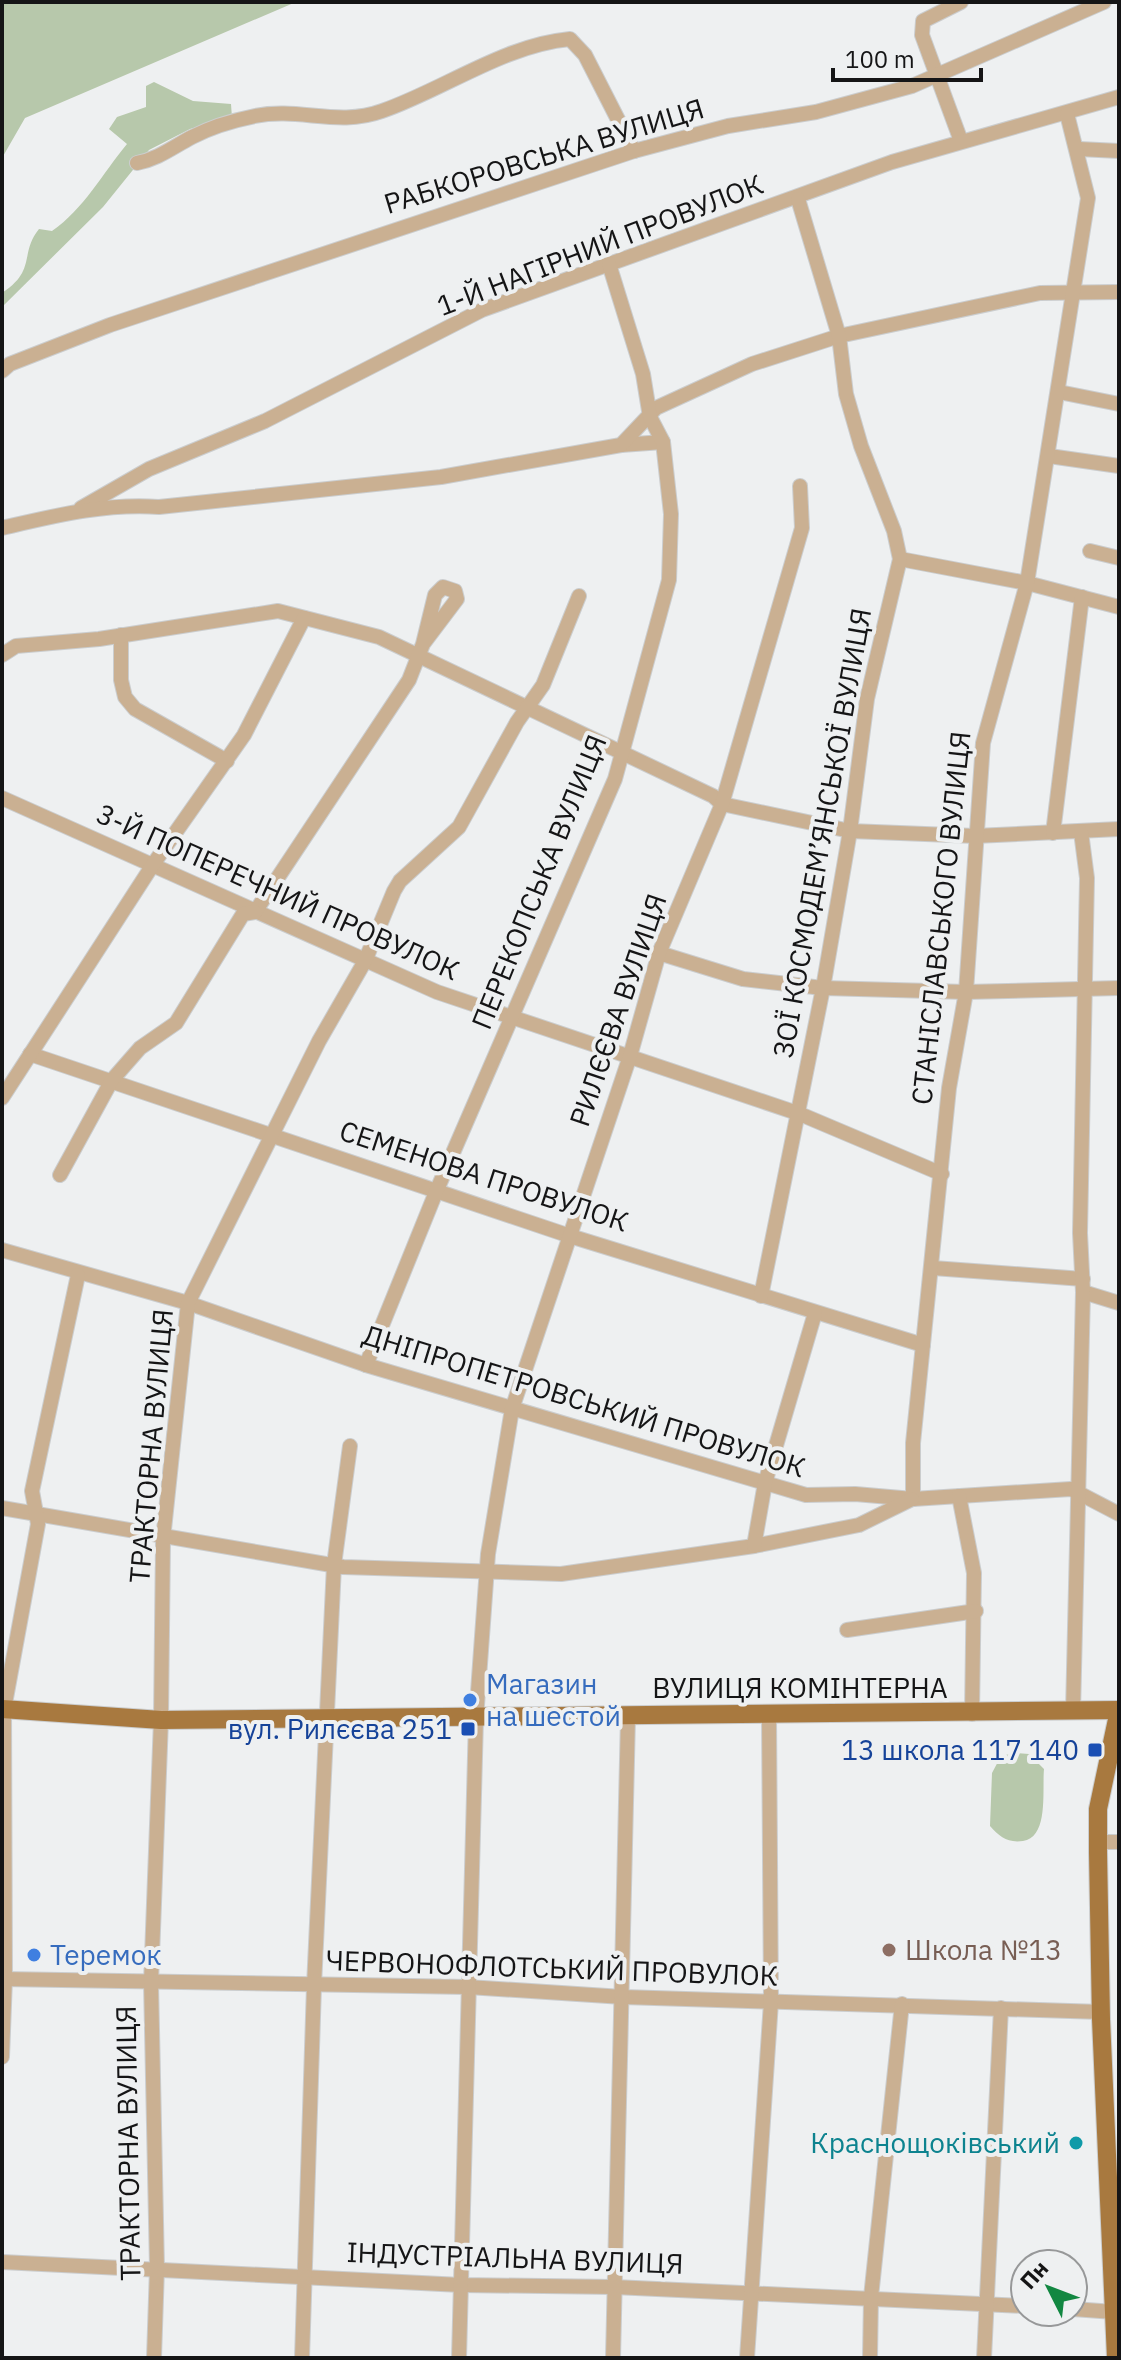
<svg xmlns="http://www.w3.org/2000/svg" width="1121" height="2360" viewBox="0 0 1121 2360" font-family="'IBM Plex Sans',sans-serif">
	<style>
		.green { fill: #b7c8ab }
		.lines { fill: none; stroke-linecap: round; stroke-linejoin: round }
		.minor-casing { stroke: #cbcdce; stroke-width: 16 }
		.major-casing { stroke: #cbcdce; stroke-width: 20 }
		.minor { stroke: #cab092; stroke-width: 14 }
		.major { stroke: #a8793f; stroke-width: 18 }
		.shop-dot { fill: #3f7fe0; stroke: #eef0f1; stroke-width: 3 }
		.transit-dot { fill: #1a4fb4; stroke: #eef0f1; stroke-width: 3 }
		.education-dot { fill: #8d6e63; stroke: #eef0f1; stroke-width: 3 }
		.culture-dot { fill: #0f9aa8; stroke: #eef0f1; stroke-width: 3 }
		.labels { text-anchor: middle; stroke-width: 8; stroke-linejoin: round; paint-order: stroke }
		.street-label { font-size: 28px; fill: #151516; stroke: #eef0f1 }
		.shop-label { font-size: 28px; fill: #366cbe; stroke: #eef0f1; text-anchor: start }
		.transit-label { font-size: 28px; fill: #164399; stroke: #eef0f1; text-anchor: end }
		.education-label { font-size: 28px; fill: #785e54; stroke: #eef0f1; text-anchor: start }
		.culture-label { font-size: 28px; fill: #0d838f; stroke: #eef0f1; text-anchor: end }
	</style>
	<rect width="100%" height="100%" fill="#eef0f1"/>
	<g class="green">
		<polygon points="2,2 296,2 25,118 2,158"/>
		<path d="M154,82L193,101L231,104L232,118L190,129L149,150L103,207L2,307V293C37,270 19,254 39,229L52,231C84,209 102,174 127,144L109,129L117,117L146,107V86Z"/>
		<path d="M1015,1753L1029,1754L1044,1769C1042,1791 1049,1837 1023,1841C1007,1843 1000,1837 990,1826L992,1773L1001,1756Z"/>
	</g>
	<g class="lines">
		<defs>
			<g id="minor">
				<polyline points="961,2 923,21 922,35 961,141"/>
				<polyline points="1079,149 1119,151"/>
				<path d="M137,163C158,159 173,147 192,137C209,128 235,120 255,116C299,107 338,127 382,111C443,90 504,45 570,39L585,55L634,151"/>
				<polyline points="2,371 10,364 110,325 634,151 728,126 816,112 912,86 1104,2"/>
				<polyline points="1059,392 1119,404"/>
				<polyline points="621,445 663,442"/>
				<polyline points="1049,456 1119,466"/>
				<polyline points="81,508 149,469 265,421 482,310 892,162 1119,97"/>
				<path d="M2,528C54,516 105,503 159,507L441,477L621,445L656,408L752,364L839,336L1040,293L1119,292"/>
				<polyline points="1090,551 1119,558"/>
				<polyline points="900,559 1027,583 1119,607"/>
				<polyline points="121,635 121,680 125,697 135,709 227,761"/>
				<polyline points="2,655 16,646 99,639 278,611 379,637 713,796 722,804 850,831 975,836 1119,829"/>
				<polyline points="2,798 437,992 800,1114 942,1174"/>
				<polyline points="1053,833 1082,597"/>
				<polyline points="255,912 409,680 423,644 457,599 455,591 443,587 435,595 423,644"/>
				<polyline points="659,953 743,979 823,988 966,992 1119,988"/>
				<polyline points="30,1054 570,1236 923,1345"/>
				<polyline points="2,1098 154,863 244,735 304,618"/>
				<polyline points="60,1175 112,1080 140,1048 176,1023 243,914 255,912"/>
				<polyline points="2,1250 188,1303 366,1365 806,1495 855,1494 913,1499 1071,1489 1119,1514"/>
				<polyline points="933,1268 1083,1279"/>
				<polyline points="1083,1292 1119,1303"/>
				<polyline points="761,1296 823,988 850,831 867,699 900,559 894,531 861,446 846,394 839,336 798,199"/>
				<polyline points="366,1365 436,1192 615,779 669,580 671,514 663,442 650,417 643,374 609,264"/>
				<polyline points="959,1496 974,1573 972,1714"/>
				<polyline points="913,1499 913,1443 949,1088 966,992 983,743 1027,583 1088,198 1067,114"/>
				<polyline points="2,1508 343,1567 561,1574 754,1546 859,1525 912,1499"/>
				<polyline points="754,1546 765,1483 815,1313"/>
				<polyline points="847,1630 976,1611"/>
				<polyline points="1073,1712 1083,1292 1080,1233 1087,878 1081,832"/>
				<polyline points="1098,1842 1119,1842"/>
				<polyline points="2,1979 468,1987 623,1997 1101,2012"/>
				<polyline points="2,2057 5,1979 4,1709 38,1524 32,1491 78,1275"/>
				<polyline points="2,2262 461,2285 614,2287 1025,2306"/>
				<polyline points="1073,2309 1114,2312"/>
				<polyline points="154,2358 157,2268 151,1982 161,1720 163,1539 188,1303 319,1041 365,961 394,891 400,881 459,827 517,722 543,685 579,596"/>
				<polyline points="302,2358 314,1986 334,1565 350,1446"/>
				<polyline points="459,2358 476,1719 488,1554 512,1409 630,1056 659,953 722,804 802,528 800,486"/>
				<polyline points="613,2358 628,1717"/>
				<polyline points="747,2358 771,2002 769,1715"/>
				<polyline points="870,2358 871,2297 902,2004"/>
				<polyline points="984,2358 1001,2008"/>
			</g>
			<g id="major">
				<polyline points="2,1709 161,1720 1119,1710"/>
				<polyline points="1116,2358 1101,2019 1098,1852 1098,1809 1119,1710"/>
			</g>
		</defs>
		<use href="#minor" class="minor-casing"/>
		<use href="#major" class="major-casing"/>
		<use href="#minor" class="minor"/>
		<use href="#major" class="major"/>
	</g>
	<g class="shop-dot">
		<circle cx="470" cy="1700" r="8"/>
		<circle cx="34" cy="1955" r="8"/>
	</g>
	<g class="transit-dot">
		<rect x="460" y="1721" width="16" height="16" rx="4"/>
		<rect x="1087" y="1742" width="16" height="16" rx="4"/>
	</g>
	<circle class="education-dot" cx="889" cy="1950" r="8"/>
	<circle class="culture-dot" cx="1076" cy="2143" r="8"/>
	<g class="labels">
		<g class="street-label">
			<text transform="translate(544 156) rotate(-17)" y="10">РАБКОРОВСЬКА ВУЛИЦЯ</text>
			<text transform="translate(600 245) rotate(-21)" y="10">1-Й НАГІРНИЙ ПРОВУЛОК</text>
			<text transform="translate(822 833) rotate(-80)" y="10">ЗОЇ КОСМОДЕМ’ЯНСЬКОЇ ВУЛИЦЯ</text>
			<text transform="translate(539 882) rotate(-68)" y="10">ПЕРЕКОПСЬКА ВУЛИЦЯ</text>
			<text transform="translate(278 892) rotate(24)" y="10">3-Й ПОПЕРЕЧНИЙ ПРОВУЛОК</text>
			<text transform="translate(941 918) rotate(-84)" y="10">СТАНІСЛАВСЬКОГО ВУЛИЦЯ</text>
			<text transform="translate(618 1010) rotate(-71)" y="10">РИЛЄЄВА ВУЛИЦЯ</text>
			<text transform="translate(484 1176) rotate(18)" y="10">СЕМЕНОВА ПРОВУЛОК</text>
			<text transform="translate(584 1401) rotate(17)" y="10">ДНІПРОПЕТРОВСЬКИЙ ПРОВУЛОК</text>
			<text transform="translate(151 1446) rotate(-85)" y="10">ТРАКТОРНА ВУЛИЦЯ</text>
			<text x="800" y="1698">ВУЛИЦЯ КОМІНТЕРНА</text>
			<text transform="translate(552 1968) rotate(2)" y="10">ЧЕРВОНОФЛОТСЬКИЙ ПРОВУЛОК</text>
			<text transform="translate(128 2143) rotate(-91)" y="10">ТРАКТОРНА ВУЛИЦЯ</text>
			<text transform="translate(515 2258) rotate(2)" y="10">ІНДУСТРІАЛЬНА ВУЛИЦЯ</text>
		</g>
		<g class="shop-label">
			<text x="486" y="1694">Магазин<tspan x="486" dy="32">на шестой</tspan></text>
			<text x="50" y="1965">Теремок</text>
		</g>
		<g class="transit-label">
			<text x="452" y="1739">вул. Рилєєва 251</text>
			<text x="1079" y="1760">13 школа 117 140</text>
		</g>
		<g class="education-label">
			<text x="905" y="1960">Школа №13</text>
		</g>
		<g class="culture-label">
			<text x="1060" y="2153">Краснощоківський</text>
		</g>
	</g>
	<rect width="1121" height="2360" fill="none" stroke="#151516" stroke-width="8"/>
	<g transform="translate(1049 2288) rotate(312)"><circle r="38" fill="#eef0f1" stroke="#979899" stroke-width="2"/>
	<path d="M0-6L14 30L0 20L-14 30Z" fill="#128741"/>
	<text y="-12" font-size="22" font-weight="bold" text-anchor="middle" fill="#151516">Пн</text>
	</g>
	<path d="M833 68v12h148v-12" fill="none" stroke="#151516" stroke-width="4"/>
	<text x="845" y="68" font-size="24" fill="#151516" stroke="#eef0f1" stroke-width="6" paint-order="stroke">100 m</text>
</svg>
